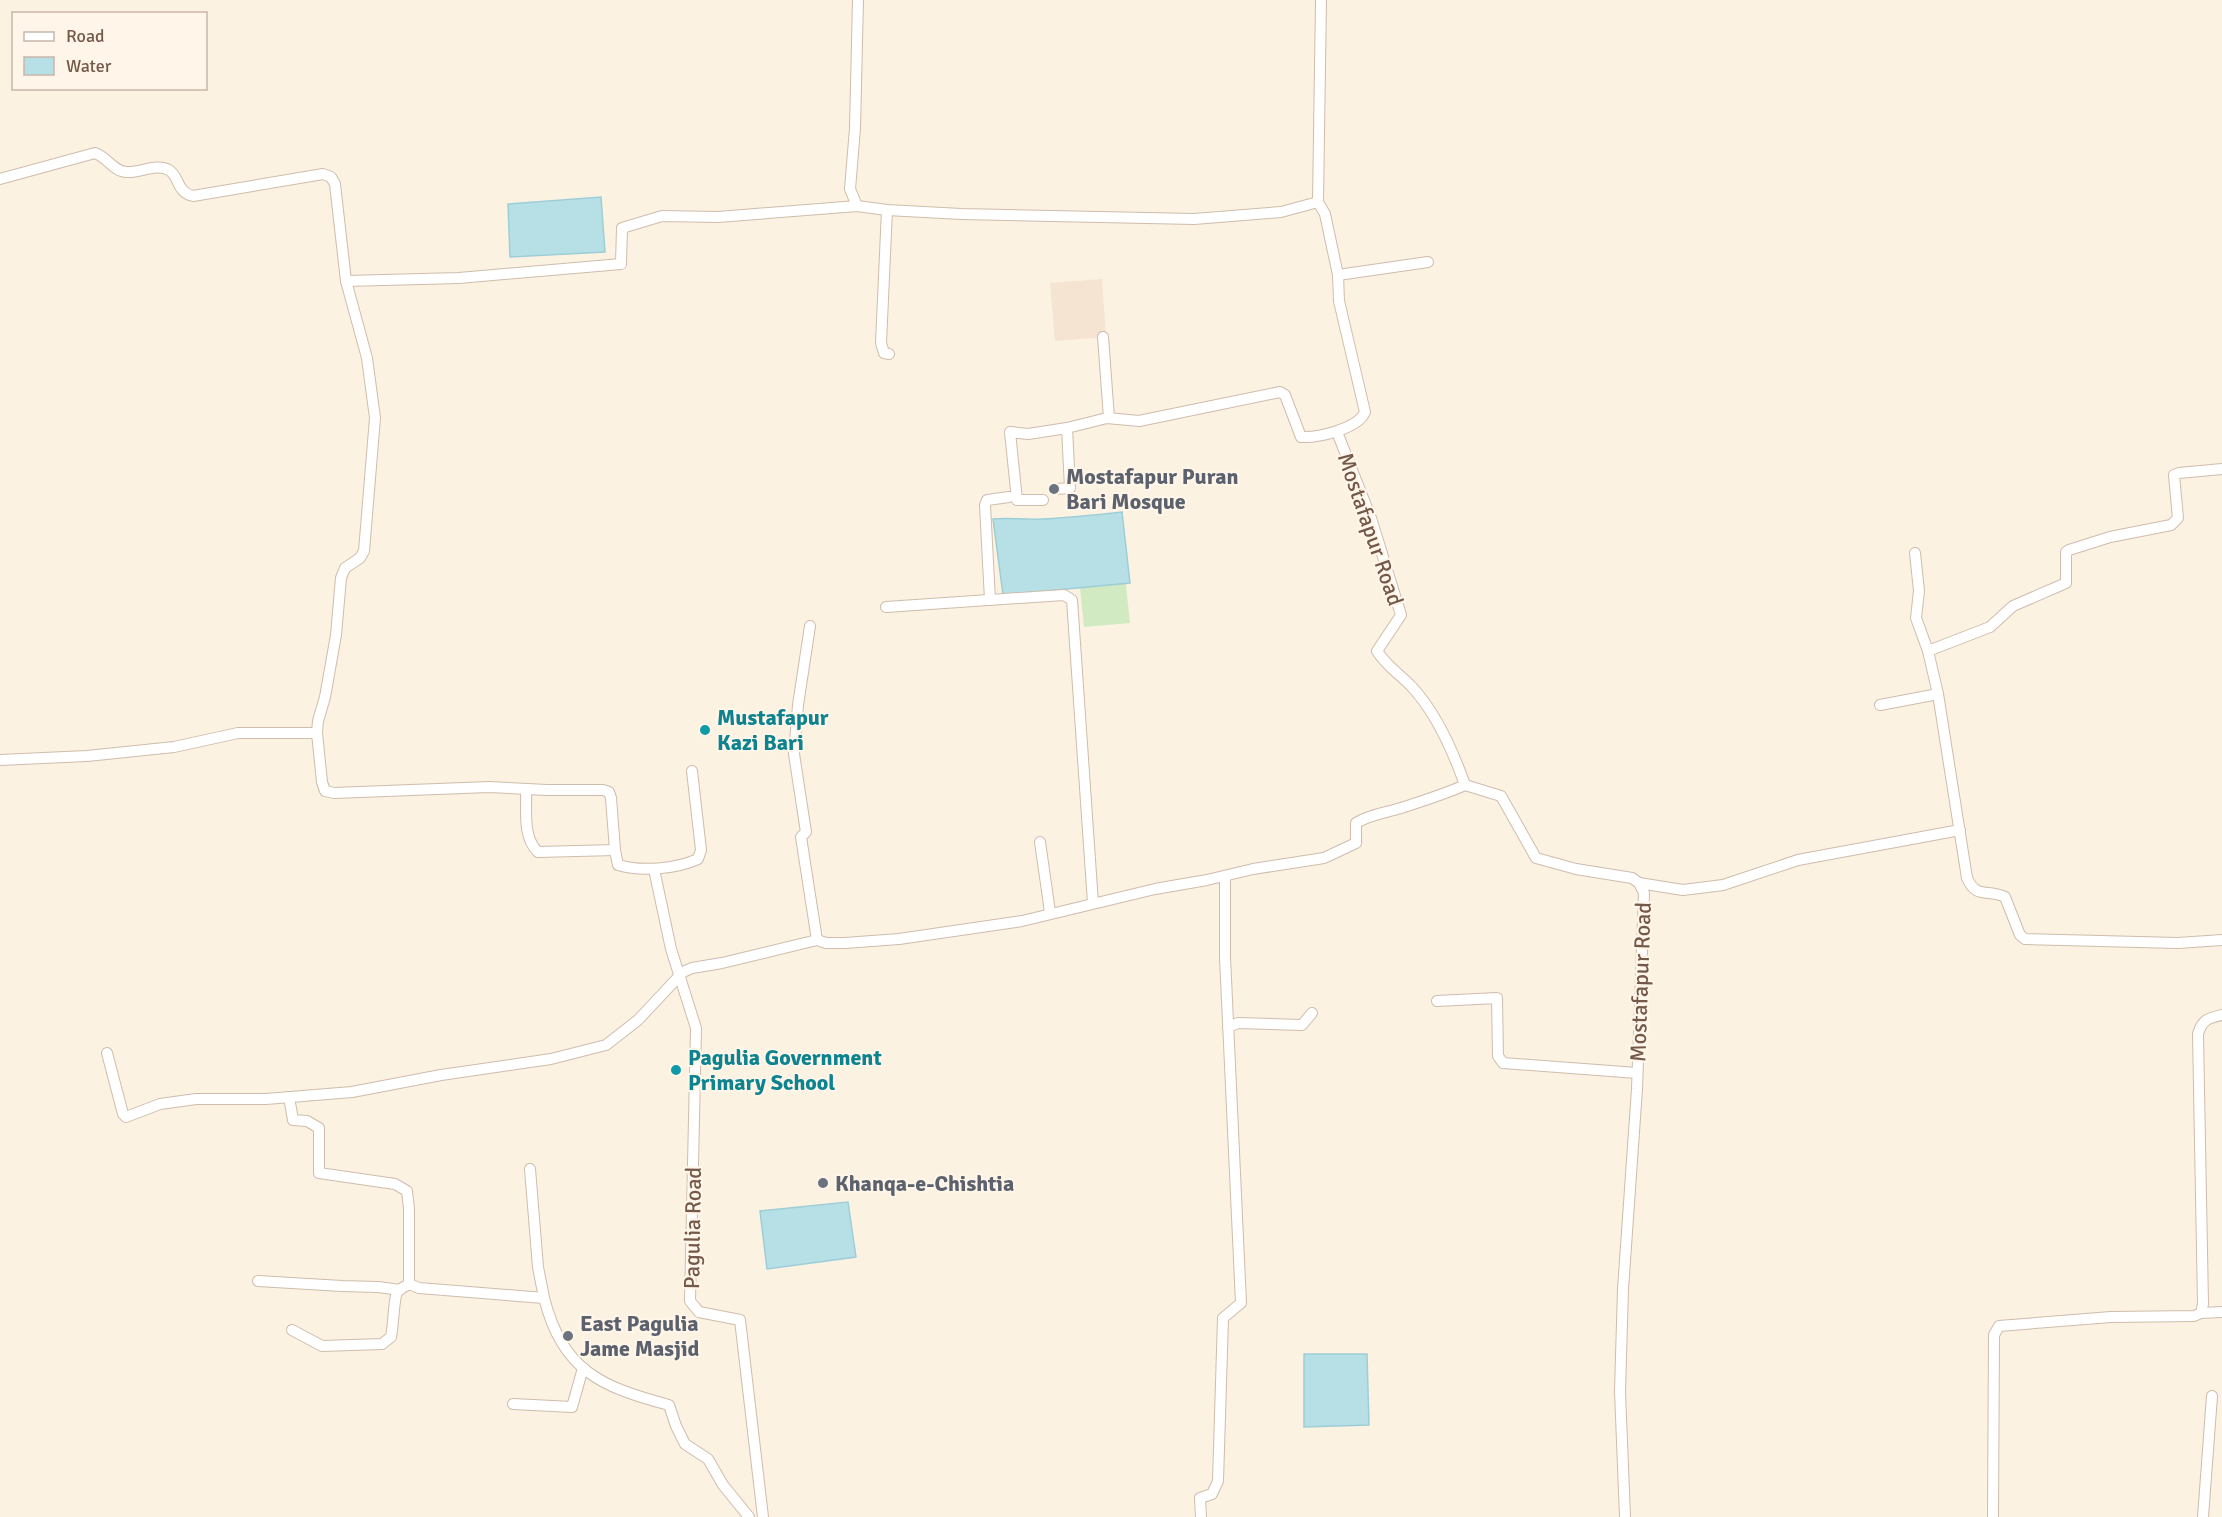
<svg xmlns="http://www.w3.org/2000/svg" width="2222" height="1517" viewBox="0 0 2222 1517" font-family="Signika,sans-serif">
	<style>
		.residential { fill: #f4e4d1 }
		.green { fill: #d1eac1 }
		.water { fill: #b7dfe6; stroke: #9dced7; stroke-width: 1.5 }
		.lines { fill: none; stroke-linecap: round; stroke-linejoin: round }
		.minor-casing { stroke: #cfbcac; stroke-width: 12 }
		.minor { stroke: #fff; stroke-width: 10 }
		.worship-dot { fill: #6b7280; stroke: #fff6e9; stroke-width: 2 }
		.culture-dot { fill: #0f9aa8; stroke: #fff6e9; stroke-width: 2 }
		.labels { text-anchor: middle; stroke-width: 4.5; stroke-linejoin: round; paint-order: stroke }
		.worship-label { font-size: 22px; font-weight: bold; fill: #5b616d; stroke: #fff6e9; text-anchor: start }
		.street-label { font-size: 22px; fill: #745849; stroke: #fff6e9 }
		.culture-label { font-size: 22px; font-weight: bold; fill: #0d838f; stroke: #fff6e9; text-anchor: start }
	</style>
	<rect width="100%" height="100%" fill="#fcf2e2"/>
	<polygon class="residential" points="1102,279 1106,337 1055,341 1050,283"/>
	<polygon class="green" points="1125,576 1130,623 1084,627 1079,578"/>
	<g class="water">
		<polygon points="601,197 605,252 510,257 508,204"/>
		<path d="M1122,512L1130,583L1003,595L993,519C1009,517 1024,520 1041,519C1068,518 1095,515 1122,512Z"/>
		<polygon points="848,1202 856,1257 767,1269 760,1211"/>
		<polygon points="1304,1354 1367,1354 1369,1425 1304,1427"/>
	</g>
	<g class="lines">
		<defs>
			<g id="minor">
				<path d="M0,179L95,153C107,157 114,172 127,172C140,173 156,163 169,170C180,177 176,192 193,196L323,174L331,177L335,184L346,281L367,358L375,418L364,551L360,558L345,568L341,578L336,635L325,697L318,721L317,733L322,782L325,791L334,793L489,787L547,790H603L609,792L611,798L615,850L618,865C641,872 676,869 698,859L701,850L692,771"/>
				<polyline points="1318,202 1321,0"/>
				<polyline points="857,206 850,189 855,128 858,0"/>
				<polyline points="887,210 881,343 884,353 889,354"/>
				<polyline points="1338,275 1428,262"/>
				<polyline points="346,281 459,278 621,264 622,228 662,216 718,217 857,206 887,210 961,214 1194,219 1281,212 1318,202"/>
				<polyline points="1103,337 1109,418"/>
				<path d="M1337,432L1371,518L1401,615L1377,651C1387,667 1400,674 1412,687C1437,714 1453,751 1465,785"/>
				<path d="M1056,489L1070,488L1067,428L1107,418L1139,421L1280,392L1285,395L1301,437C1317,438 1358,429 1365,412L1339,301L1338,275L1325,214L1318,202"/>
				<polyline points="1043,500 1017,500 1010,432 1028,434 1067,428"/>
				<path d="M1915,553L1919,591L1916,618L1928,651L1938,694L1967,878C1976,899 1988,889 2005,897L2020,935L2025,939L2178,943L2222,940"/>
				<polyline points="990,600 985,505 987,500 1009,497"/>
				<polyline points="886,607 1064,595 1072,600 1093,903"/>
				<polyline points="810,626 798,705 794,754 806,832 801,837 817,940"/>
				<polyline points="1928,651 1990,627 2013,606 2066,583 2066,552 2069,550 2110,537 2171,525 2178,518 2174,475 2179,473 2222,469"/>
				<polyline points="1880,705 1938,694"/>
				<polyline points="0,760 87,756 174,747 238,733 317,733"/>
				<polyline points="1465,785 1501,796 1536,858 1576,869 1632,878 1639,883 1644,893 1637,1089 1623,1289 1620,1391 1625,1517"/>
				<path d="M526,789C527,810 522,837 538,852L615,850"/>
				<polyline points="1040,842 1050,912"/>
				<polyline points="654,869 671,949 696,1028 690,1301 699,1312 740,1320 763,1517"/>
				<polyline points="1639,883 1683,890 1723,885 1798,860 1960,830"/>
				<polyline points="1437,1001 1497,998 1498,1056 1503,1063 1637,1073"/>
				<polyline points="1228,1027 1238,1023 1302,1025 1312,1013"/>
				<path d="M107,1053L123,1114L126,1117L160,1104L196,1099H266L352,1092L441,1075L551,1059L606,1045L638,1020L683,972L692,968L722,963L817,940L826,943H845L899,939L1022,921L1155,889L1207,880L1253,869L1324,858L1356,843V823C1371,814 1385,813 1401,808C1423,801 1445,794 1465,785"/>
				<path d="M289,1097L293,1120L307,1121L319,1128V1173L395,1184L407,1191L409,1209V1284L419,1288L544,1298C563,1371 601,1387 669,1405L676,1426L685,1444L708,1459L723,1485L749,1517"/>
				<polyline points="530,1169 538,1267 544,1298"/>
				<polyline points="258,1281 342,1286 378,1287 400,1290"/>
				<polyline points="2201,1313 2222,1312"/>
				<path d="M292,1330L322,1346L382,1344L391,1337C394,1321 393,1306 397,1291L409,1284"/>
				<polyline points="513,1404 572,1407 583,1368"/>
				<polyline points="1201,1517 1200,1498 1212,1494 1218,1481 1223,1318 1241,1303 1225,957 1225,876"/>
				<path d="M1993,1517L1994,1335L1999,1326L2111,1317L2194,1316L2201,1313L2203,1304L2198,1034C2202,1020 2208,1018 2222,1015"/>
				<polyline points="2203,1517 2212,1396"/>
			</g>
		</defs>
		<use href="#minor" class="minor-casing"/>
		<use href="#minor" class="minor"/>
	</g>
	<g class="worship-dot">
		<circle cx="1054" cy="489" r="6"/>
		<circle cx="823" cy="1183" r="6"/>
		<circle cx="568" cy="1336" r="6"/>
	</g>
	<g class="culture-dot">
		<circle cx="705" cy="730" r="6"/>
		<circle cx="676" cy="1070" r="6"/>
	</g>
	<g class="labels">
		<g class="worship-label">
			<text x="1066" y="484">Mostafapur Puran<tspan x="1066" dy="25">Bari Mosque</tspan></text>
			<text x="835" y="1191">Khanqa-e-Chishtia</text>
			<text x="580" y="1331">East Pagulia<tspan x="580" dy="25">Jame Masjid</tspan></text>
		</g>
		<g class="street-label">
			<text transform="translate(1371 529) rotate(71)" y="8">Mostafapur Road</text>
			<text transform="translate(1640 982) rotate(-88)" y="8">Mostafapur Road</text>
			<text transform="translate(692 1228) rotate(-89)" y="8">Pagulia Road</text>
		</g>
		<g class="culture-label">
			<text x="717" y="725">Mustafapur<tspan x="717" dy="25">Kazi Bari</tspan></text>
			<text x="688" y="1065">Pagulia Government<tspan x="688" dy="25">Primary School</tspan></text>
		</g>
	</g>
	<rect x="12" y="12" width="195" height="78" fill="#fff6e9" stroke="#c7b7a9" stroke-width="1.5"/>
	<rect x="24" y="32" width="30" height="9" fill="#ffffff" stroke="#c7b7a9" stroke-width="1.5"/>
	<text x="66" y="42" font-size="18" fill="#745849">Road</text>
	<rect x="24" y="57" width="30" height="18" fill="#b7dfe6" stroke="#c7b7a9" stroke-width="1.5"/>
	<text x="66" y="72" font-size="18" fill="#745849">Water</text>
</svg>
